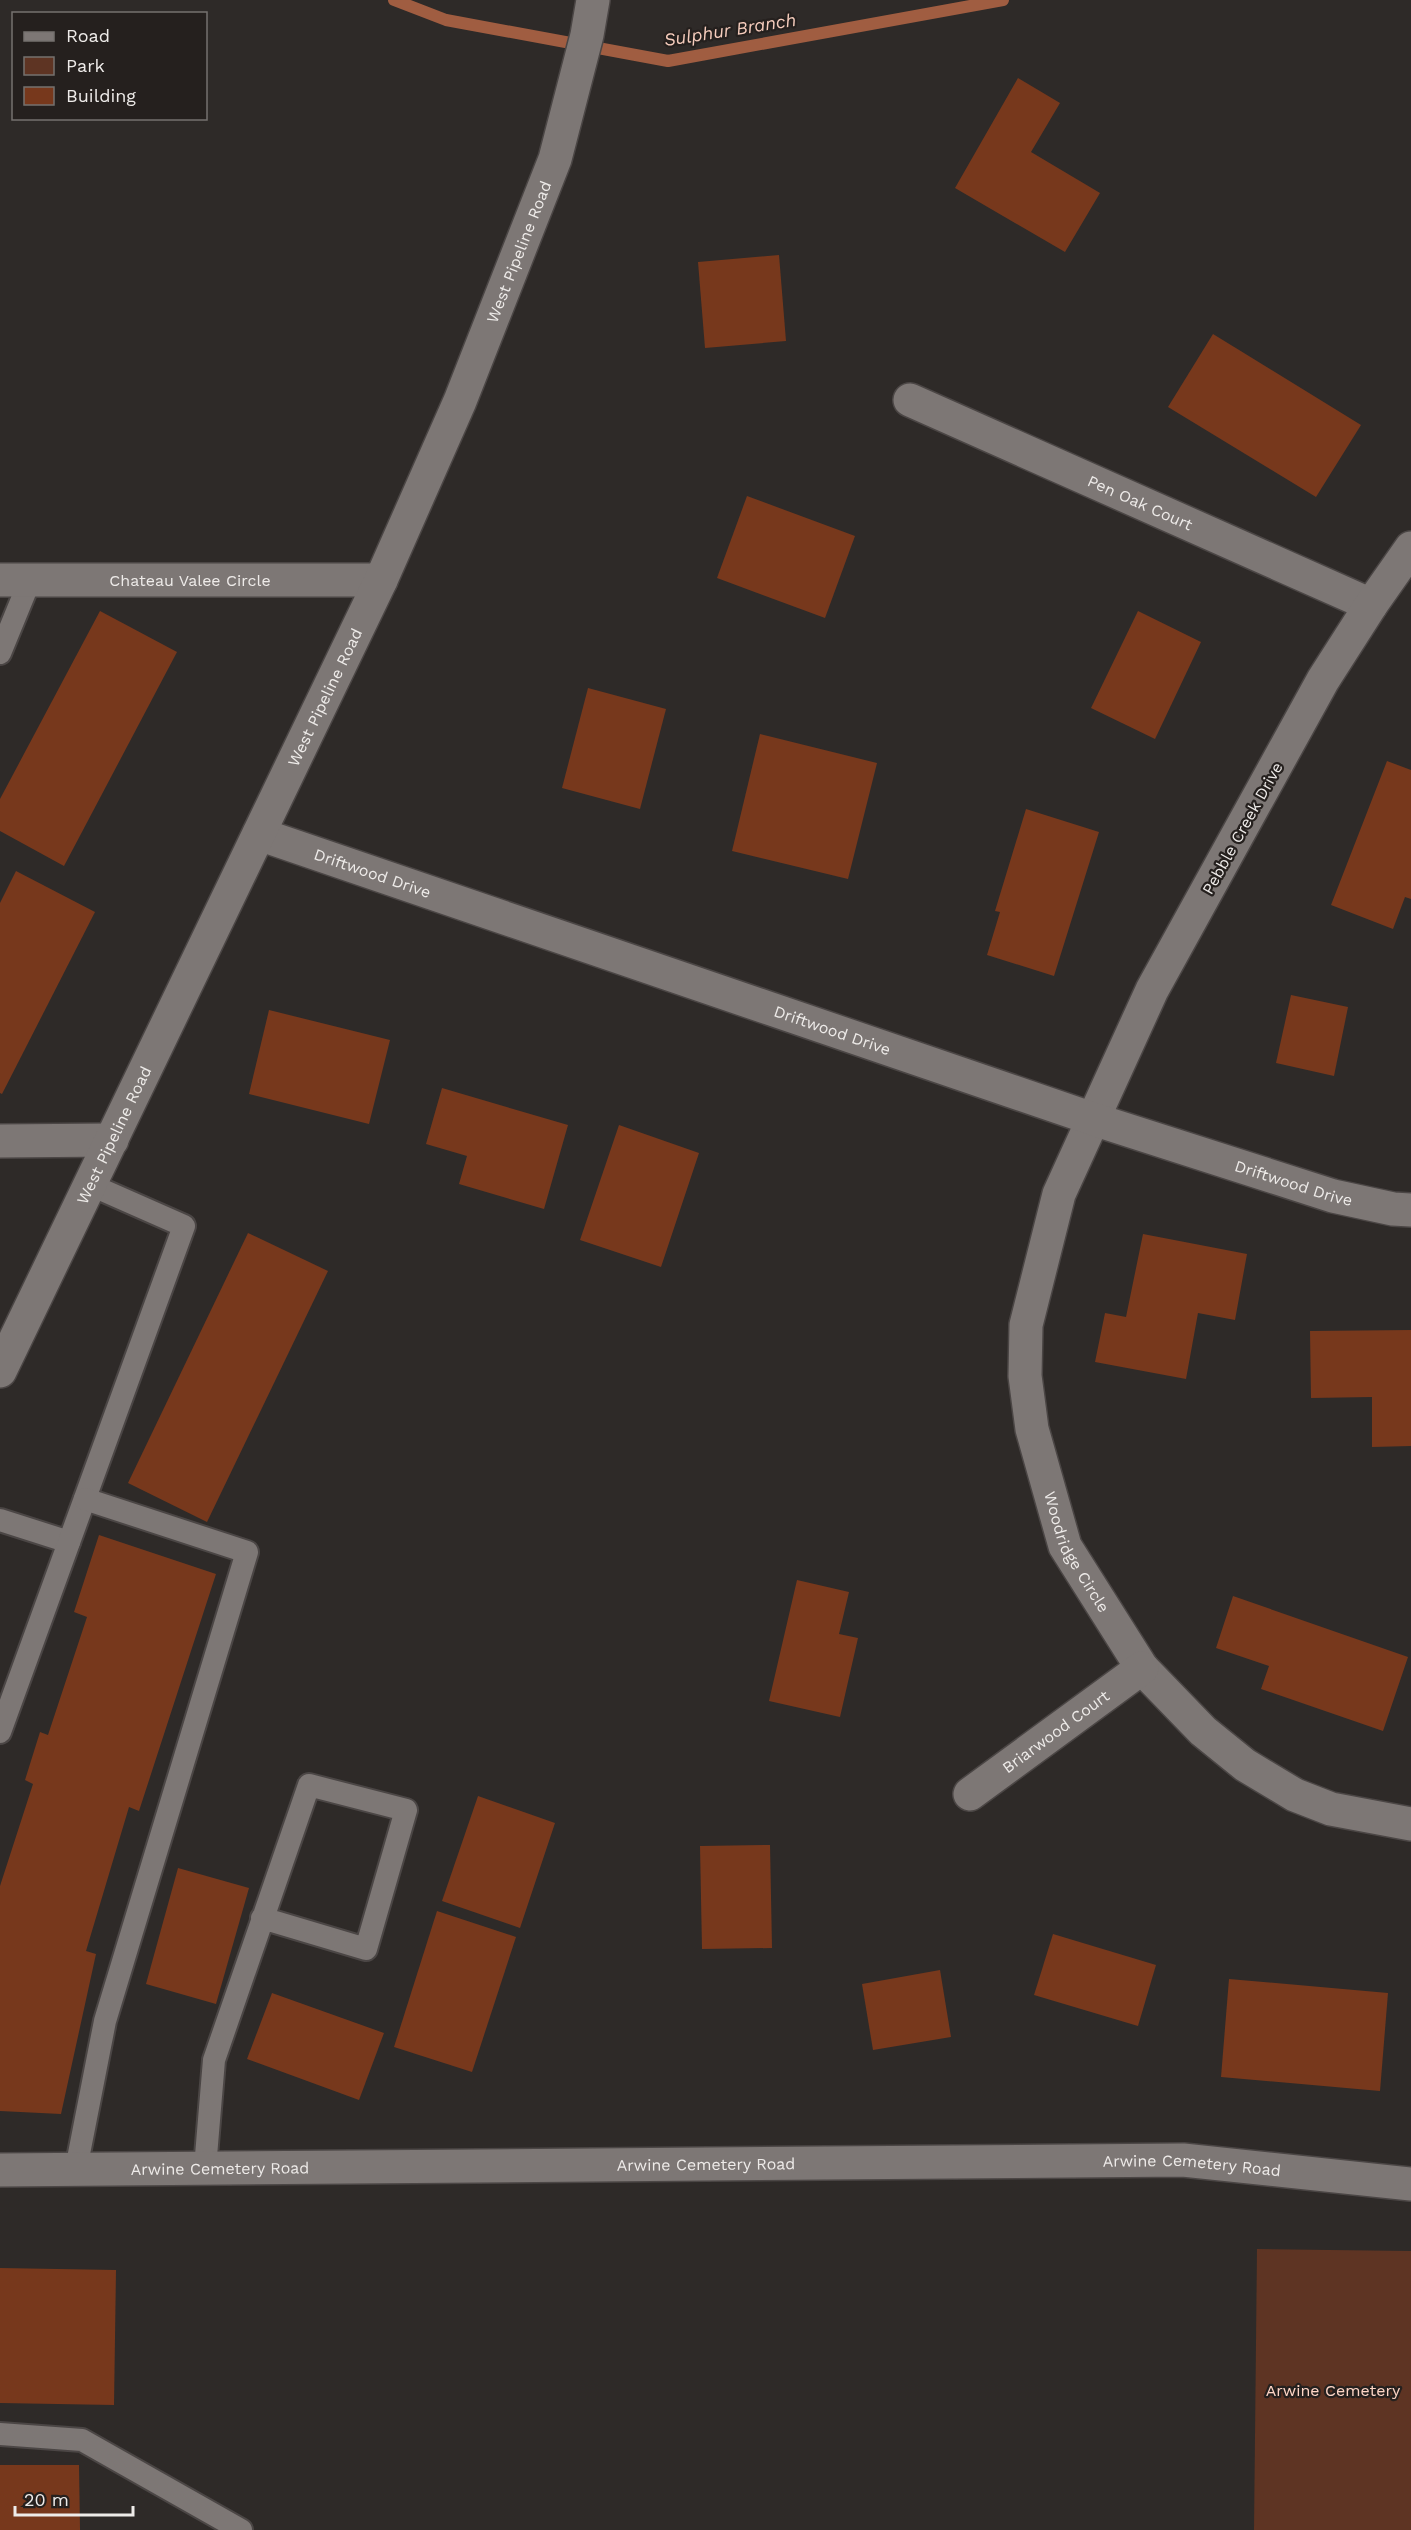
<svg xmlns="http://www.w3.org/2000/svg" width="1411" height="2530" viewBox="0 0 1411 2530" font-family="'Work Sans',sans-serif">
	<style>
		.green { fill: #5e3423 }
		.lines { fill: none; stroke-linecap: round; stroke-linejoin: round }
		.stream { stroke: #a05d41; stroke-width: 12 }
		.building { fill: #77381c }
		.service-casing { stroke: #4b4645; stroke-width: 26 }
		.minor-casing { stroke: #4b4645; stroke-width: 36 }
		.secondary-casing { stroke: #4b4645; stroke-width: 36 }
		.service { stroke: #7d7775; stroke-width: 22 }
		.minor { stroke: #7d7775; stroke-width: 33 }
		.secondary { stroke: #7d7775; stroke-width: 33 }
		.labels { text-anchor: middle; stroke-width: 4.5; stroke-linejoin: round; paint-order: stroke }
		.street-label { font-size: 16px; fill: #eeebe9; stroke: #25201e }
		.park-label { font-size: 16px; fill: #ffd6c6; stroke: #25201e }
		.water-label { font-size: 18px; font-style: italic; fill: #f6cdbd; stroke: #25201e }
	</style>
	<rect width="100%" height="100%" fill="#2e2a28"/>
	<polygon class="green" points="1257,2249 1411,2251 1411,2530 1254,2530"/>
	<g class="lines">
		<polyline class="stream" points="394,0 446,20 668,61 1003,0"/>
	</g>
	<g class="building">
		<polygon points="1018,78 1060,103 1031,152 1100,193 1065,252 955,188"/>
		<polygon points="779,255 786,341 705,348 698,262"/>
		<polygon points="1213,334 1361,425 1316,497 1168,407"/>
		<polygon points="747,496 855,536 825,618 717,578"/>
		<polygon points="100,611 177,652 64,866 0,831 0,799"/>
		<polygon points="1138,611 1201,642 1155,739 1091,708"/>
		<polygon points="588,688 666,709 640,809 562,788"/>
		<polygon points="760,734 877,763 848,879 732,851"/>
		<polygon points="1387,761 1411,770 1411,899 1405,897 1393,929 1331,905"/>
		<polygon points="1026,809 1099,832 1054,976 987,955 1000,912 995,911"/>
		<polygon points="16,871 95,912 2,1094 0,1093 0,903"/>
		<polygon points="1291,995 1348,1007 1334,1076 1276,1063"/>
		<polygon points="269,1010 390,1040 369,1124 249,1094"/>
		<polygon points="442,1088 568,1125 544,1209 459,1184 467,1156 426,1144"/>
		<polygon points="619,1125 699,1153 661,1267 580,1240"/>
		<polygon points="248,1233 328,1271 207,1522 128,1483"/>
		<polygon points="1143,1234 1247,1254 1235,1320 1198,1313 1186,1379 1095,1362 1105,1313 1126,1317"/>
		<polygon points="1411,1330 1411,1446 1372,1447 1372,1397 1311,1398 1310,1331"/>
		<polygon points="99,1535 216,1574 139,1811 129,1807 86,1951 96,1954 61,2114 0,2111 0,1886 33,1784 25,1780 40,1732 48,1735 87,1617 74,1612"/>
		<polygon points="797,1580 849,1592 839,1634 858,1638 840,1717 769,1701"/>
		<polygon points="1233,1596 1408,1657 1383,1731 1261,1689 1269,1666 1216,1648"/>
		<polygon points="478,1796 555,1823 520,1928 442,1901"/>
		<polygon points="770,1845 772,1948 702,1949 700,1846"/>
		<polygon points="178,1868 249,1888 216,2004 146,1984"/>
		<polygon points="437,1911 516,1937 472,2072 394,2047"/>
		<polygon points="1053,1934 1156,1965 1138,2026 1034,1995"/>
		<polygon points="940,1970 951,2037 873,2050 862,1984"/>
		<polygon points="1229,1979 1388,1993 1380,2091 1221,2077"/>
		<polygon points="272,1993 384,2033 359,2100 247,2059"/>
		<polygon points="0,2268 116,2270 114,2405 0,2403"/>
		<polygon points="0,2465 79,2465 80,2530 0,2530"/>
	</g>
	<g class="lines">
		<defs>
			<g id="service">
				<polyline points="0,653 30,580"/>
				<polyline points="0,1520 69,1542"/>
				<polyline points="0,1732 184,1226 91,1185"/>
				<polyline points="205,2168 214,2060 309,1785 406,1810 366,1949 262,1918"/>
				<polyline points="76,2169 105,2021 247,1552 85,1499"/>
				<polyline points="0,2434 82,2440 241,2530"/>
			</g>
			<g id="minor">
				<path id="s1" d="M910,400L1371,605"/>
				<path id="s2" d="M1411,548L1371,605L1323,680L1152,990L1059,1194L1026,1325L1025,1376L1032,1429L1065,1546L1142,1668L1203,1731L1245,1765L1295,1795L1331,1809L1411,1824"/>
				<path id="s3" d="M0,580H381"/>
				<path id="s4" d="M259,834L1093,1119L1333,1196L1393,1209L1411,1210"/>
				<polyline points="0,1141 112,1140"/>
				<path id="s5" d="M970,1794L1142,1668"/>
				<path id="s6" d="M0,2170L1183,2160L1411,2184"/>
			</g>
			<g id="secondary">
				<path id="s7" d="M0,1371L381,580L460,401L555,159L587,35L593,0"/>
			</g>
		</defs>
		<use href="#service" class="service-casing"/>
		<use href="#minor" class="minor-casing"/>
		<use href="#secondary" class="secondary-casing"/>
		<use href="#service" class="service"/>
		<use href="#minor" class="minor"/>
		<use href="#secondary" class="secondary"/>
	</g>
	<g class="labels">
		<g class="street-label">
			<text dy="6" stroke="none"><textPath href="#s7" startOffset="1234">West Pipeline Road</textPath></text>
			<text dy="6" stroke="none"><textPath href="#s1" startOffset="252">Pen Oak Court</textPath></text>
			<text dy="6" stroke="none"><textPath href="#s3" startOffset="190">Chateau Valee Circle</textPath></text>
			<text dy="6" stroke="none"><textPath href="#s7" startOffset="748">West Pipeline Road</textPath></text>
			<text transform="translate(1242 828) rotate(-61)" y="6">Pebble Creek Drive</text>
			<text dy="6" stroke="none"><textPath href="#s4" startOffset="120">Driftwood Drive</textPath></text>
			<text dy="6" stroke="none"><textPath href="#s4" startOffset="606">Driftwood Drive</textPath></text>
			<text dy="6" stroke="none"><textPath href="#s7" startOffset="262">West Pipeline Road</textPath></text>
			<text dy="6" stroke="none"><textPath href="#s4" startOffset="1092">Driftwood Drive</textPath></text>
			<text dy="6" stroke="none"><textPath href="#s2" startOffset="1108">Woodridge Circle</textPath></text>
			<text dy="6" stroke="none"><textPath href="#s5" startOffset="106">Briarwood Court</textPath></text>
			<text dy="6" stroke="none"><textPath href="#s6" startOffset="706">Arwine Cemetery Road</textPath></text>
			<text dy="6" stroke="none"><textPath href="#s6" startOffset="1192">Arwine Cemetery Road</textPath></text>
			<text dy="6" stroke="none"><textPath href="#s6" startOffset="220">Arwine Cemetery Road</textPath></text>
		</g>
		<g class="park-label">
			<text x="1333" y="2396">Arwine Cemetery</text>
		</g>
		<g class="water-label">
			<text transform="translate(730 30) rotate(-9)" y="6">Sulphur Branch</text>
		</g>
	</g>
	<rect x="12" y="12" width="195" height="108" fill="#25201e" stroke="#75716f" stroke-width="1.5"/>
	<rect x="24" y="32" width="30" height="9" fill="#7d7775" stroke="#75716f" stroke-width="1.5"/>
	<text x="66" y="42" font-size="18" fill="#eeebe9">Road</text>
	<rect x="24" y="57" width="30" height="18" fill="#5e3423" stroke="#75716f" stroke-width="1.5"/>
	<text x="66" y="72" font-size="18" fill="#eeebe9">Park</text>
	<rect x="24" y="87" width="30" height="18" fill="#77381c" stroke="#75716f" stroke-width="1.5"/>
	<text x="66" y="102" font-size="18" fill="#eeebe9">Building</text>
	<path d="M15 2506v9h118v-9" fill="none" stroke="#eeebe9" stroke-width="3"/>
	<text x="24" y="2506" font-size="18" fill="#eeebe9" stroke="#25201e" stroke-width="4.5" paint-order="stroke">20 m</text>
</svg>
